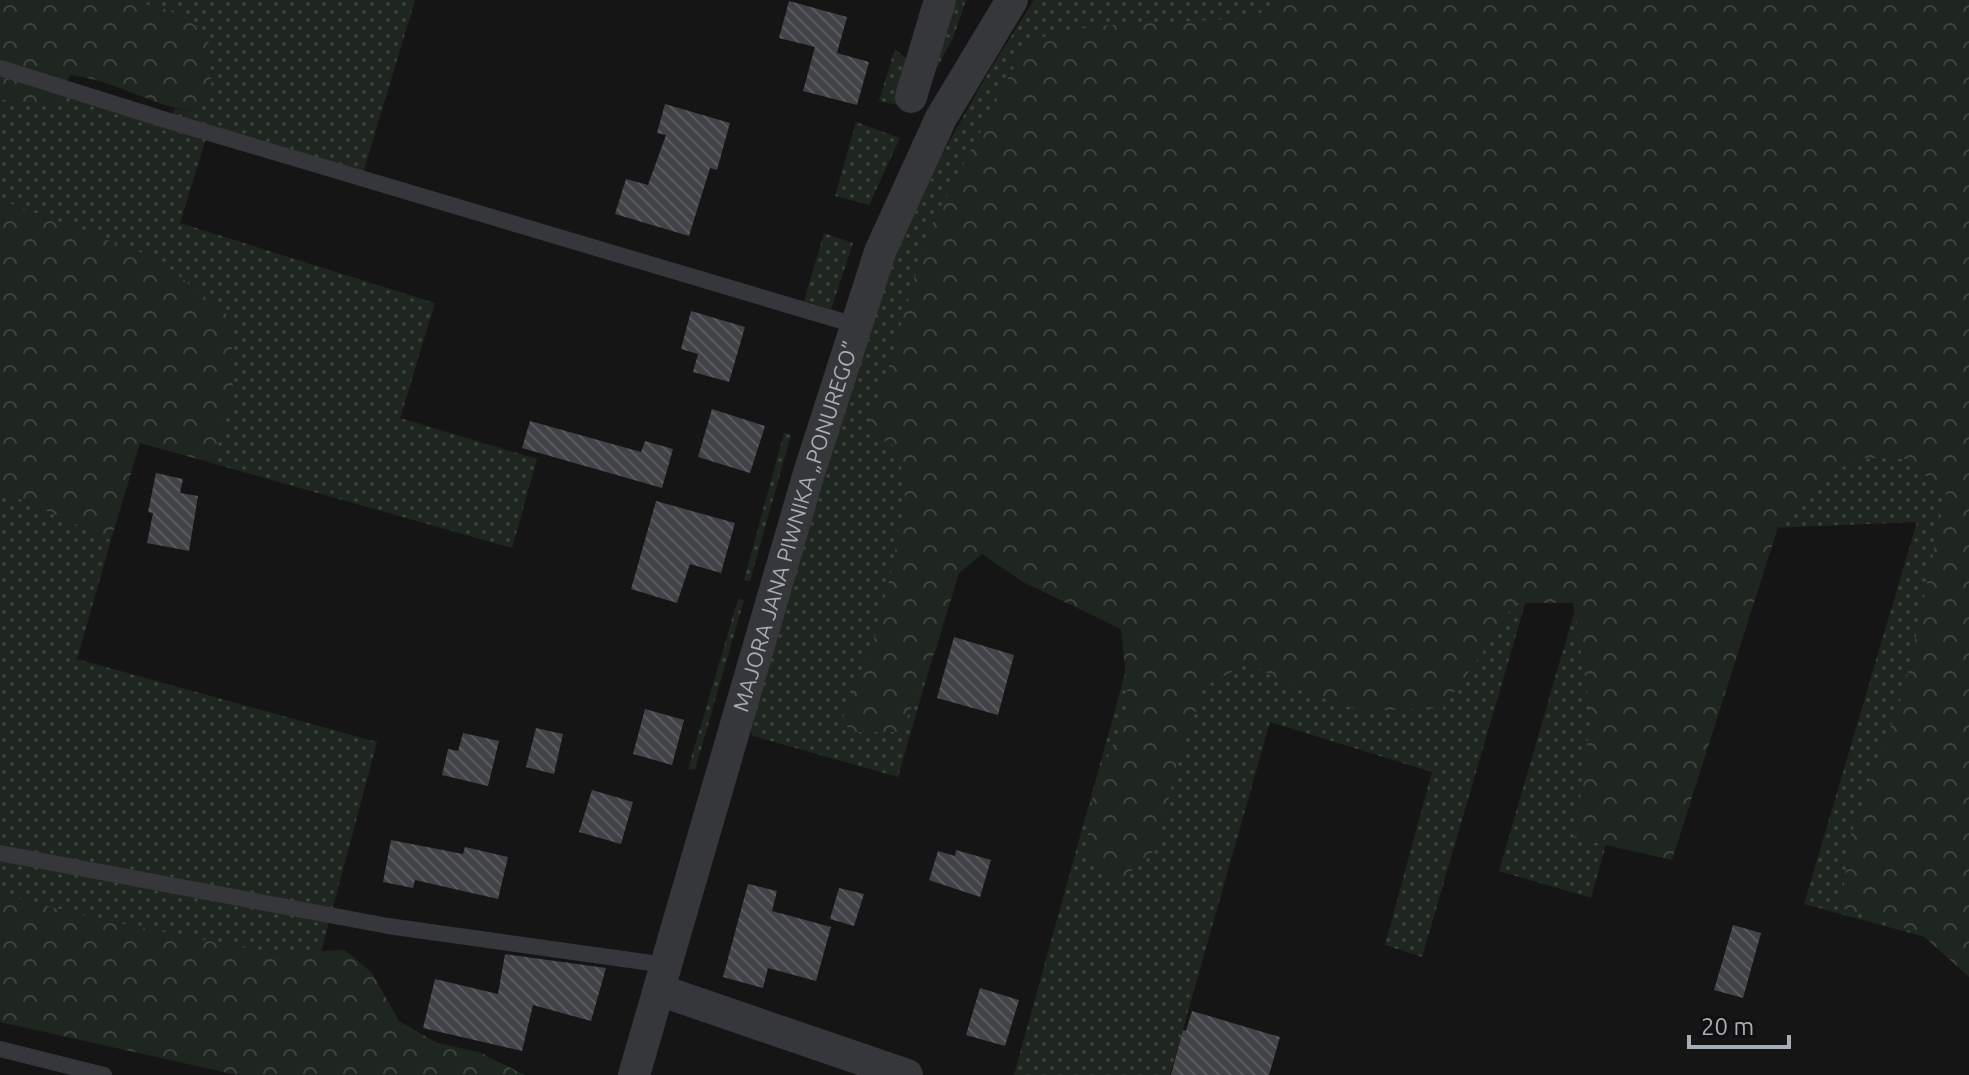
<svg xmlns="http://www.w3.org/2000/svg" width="1969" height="1075" viewBox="0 0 1969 1075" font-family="Ubuntu,sans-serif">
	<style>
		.grass { fill: url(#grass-dots) }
		.forest { fill: url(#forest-crowns) }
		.building { fill: url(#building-back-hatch) }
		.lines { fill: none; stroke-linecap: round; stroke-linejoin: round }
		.service { stroke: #36373b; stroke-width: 16 }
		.minor { stroke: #36373b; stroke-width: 32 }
		.labels { text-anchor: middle; stroke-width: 6; stroke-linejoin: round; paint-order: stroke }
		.street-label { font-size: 22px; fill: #a7adb6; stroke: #101011 }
	</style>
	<defs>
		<pattern id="grass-dots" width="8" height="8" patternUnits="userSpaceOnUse" patternTransform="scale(2)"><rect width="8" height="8" fill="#1f261f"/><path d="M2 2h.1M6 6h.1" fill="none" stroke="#3d433d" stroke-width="1.8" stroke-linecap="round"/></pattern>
		<pattern id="forest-crowns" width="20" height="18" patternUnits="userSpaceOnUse" patternTransform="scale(2)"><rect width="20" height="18" fill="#1f261f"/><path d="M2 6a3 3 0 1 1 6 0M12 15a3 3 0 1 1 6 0" fill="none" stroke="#3d433d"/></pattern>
		<pattern id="building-back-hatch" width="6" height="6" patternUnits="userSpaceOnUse" patternTransform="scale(2)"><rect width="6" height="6" fill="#414346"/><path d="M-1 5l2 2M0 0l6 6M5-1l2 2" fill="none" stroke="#5a5b5e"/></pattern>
	</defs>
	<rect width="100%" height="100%" fill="#151516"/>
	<g class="grass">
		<polygon points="115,0 415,0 363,173 210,126 180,223 435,303 400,418 537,459 512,548 212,463 233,393 158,259 0,200 0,99 50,106 66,84 171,117 175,109 192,112 211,74 208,45 169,10"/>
		<polygon points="954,0 966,0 953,38 915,109 879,101 895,49 909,61"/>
		<polygon points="1034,0 1969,0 1969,949 1804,904 1917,522 1746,529 1641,720 1591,898 1499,871 1625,437 1577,426 1422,957 1385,945 1432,772 1270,722 1170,1075 1014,1075 1154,569 972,520 898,777 753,736 750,730 809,522 891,266 946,147 991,68"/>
		<polygon points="856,122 900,138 869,205 835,196"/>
		<polygon points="824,233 853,243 831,309 804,301"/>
		<polygon points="784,433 791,435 750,581 744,580"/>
		<polygon points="0,490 111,540 77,659 377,742 321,952 272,953 106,921 0,894"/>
		<polygon points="738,599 744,600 695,770 688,769"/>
	</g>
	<g class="forest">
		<path d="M0,0H115L145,4L169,10L208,33L212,96L192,112C150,104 113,80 70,75L62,96L50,106L0,99Z"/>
		<polygon points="1287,0 1969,0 1969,977 1920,933 1841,908 1850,837 1905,687 1946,493 1906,459 1858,458 1825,478 1780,521 1672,860 1575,838 1591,714 1573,603 1515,603 1488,645 1443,708 1361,711 1304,692 1248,663 1204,687 1177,764 1157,848 1116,884 1085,857 1094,789 1129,708 1121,629 1023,582 982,554 959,573 936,649 901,732 851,732 842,720 873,644 890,577 905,500 903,474 895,446 865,433 886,376 928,232 1028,40 1095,26 1250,18"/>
		<polygon points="0,200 158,259 231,318 233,393 212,463 140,443 111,540 0,490"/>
		<polygon points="0,894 106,921 272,953 345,950 372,973 399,1021 437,1043 479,1052 525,1075 237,1075 0,1022"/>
	</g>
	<g class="building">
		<polygon points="789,1 847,17 837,53 869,62 857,105 803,91 815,47 779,38"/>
		<polygon points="665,104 730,123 717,170 710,168 689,236 615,214 626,179 648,185 666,135 657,133"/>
		<polygon points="691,311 745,327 729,382 693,372 698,354 681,349"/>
		<polygon points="712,409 765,426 750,473 698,457"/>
		<polygon points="530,421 641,452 645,441 673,449 662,488 522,448"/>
		<polygon points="156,473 183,479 180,493 198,496 189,551 147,543 153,513 148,512"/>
		<polygon points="656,501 735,523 721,573 690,564 677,603 631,589"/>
		<polygon points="954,637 1014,655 998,715 937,698"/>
		<polygon points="645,709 684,720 672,765 633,754"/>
		<polygon points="536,728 563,734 554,774 526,767"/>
		<polygon points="463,733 499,741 488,786 442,775 448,749 458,751"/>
		<polygon points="592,790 633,802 621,844 579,832"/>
		<polygon points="391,840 463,854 465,847 508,857 498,899 415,880 413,888 383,882"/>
		<polygon points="956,850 991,860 980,897 929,880 938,851 955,856"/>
		<polygon points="748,884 777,891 772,911 831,927 816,981 768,968 763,988 723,977"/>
		<polygon points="839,888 864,894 854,926 830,919"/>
		<polygon points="1733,925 1761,933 1743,998 1714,990"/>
		<polygon points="505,954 606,968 591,1021 533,1005 522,1051 423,1028 435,979 498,994"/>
		<polygon points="980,988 1019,1000 1005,1046 966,1035"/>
		<polygon points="1192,1011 1280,1037 1269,1075 1171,1075 1183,1030 1186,1031"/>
	</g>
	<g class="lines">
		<g class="service">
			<polyline points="0,68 169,121 855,325"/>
			<polyline points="0,853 388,926 666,965"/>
			<polyline points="0,1049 104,1075"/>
		</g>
		<g class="minor">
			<polyline points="911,97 940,0"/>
			<polyline points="659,990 907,1075"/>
			<path id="s1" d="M634,1075L809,473L880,252L941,118L1012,0"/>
		</g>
	</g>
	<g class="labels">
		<g class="street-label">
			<text dy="8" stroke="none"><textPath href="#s1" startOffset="572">MAJORA JANA PIWNIKA „PONUREGO”</textPath></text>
		</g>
	</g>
	<path d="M1689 1035v12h100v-12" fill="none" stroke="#a7adb6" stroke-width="4"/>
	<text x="1701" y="1035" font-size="24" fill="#a7adb6" stroke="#101011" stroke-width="6" paint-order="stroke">20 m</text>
</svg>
